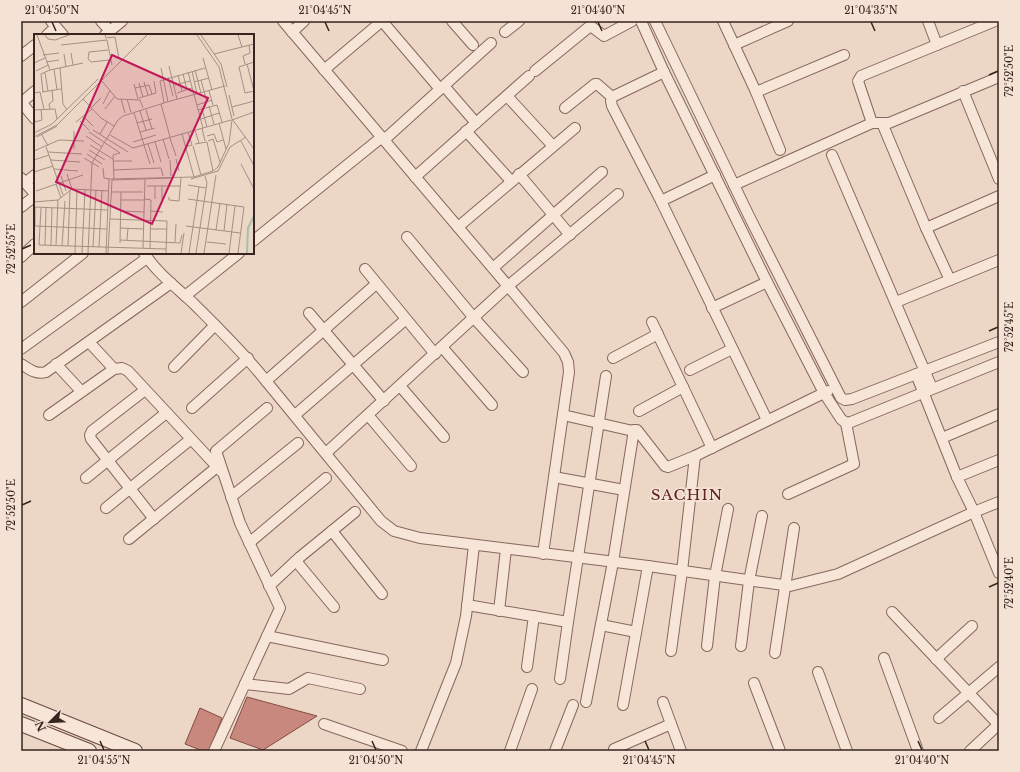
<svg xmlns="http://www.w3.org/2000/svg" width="1020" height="772" viewBox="0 0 1020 772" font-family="'Libre Baskerville',serif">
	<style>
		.building { fill: #c8887d; stroke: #844b43 }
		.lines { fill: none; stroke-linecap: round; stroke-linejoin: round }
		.street-casing { stroke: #86675c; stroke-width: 12 }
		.secondary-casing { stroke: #68483f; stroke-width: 16 }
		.street { stroke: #f7e5d8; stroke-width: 10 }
		.secondary { stroke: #f7e5d8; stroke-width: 14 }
		.ticks { fill: none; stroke: #37241f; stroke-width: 1.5 }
		.labels { text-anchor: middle; stroke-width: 3.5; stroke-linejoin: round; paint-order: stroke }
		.quarter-label { font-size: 15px; letter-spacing: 1px; fill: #612125; stroke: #f4e2d4 }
		.inset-river { fill: none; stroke: #a7bfb1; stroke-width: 2 }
		.inset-road { fill: none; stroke: #a48f83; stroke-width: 1 }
		.view { fill: #c2185b; fill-opacity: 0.15; stroke: #c2185b; stroke-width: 2 }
		.inset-edge { fill: none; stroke: #37241f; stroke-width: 2 }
		.neatline { fill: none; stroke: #37241f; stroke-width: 1.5 }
		.ticks-label { font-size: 10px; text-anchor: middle; fill: #37241f }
	</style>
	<rect width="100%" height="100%" fill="#ecd6c5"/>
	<g class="building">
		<polygon points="247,697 317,716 263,750 230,738"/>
		<polygon points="200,708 222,718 209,751 203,751 185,744"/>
	</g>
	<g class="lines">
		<defs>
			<g id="street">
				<polyline points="51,21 63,35"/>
				<polyline points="101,21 110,31"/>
				<polyline points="283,21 508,286 564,353 568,362 569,372 543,554"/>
				<polyline points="382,21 440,89"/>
				<polyline points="452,21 473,45"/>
				<polyline points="641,21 664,72 767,282 824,393 841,419 846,423 851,422 999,362"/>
				<polyline points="655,21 749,216 841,398 845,400 852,399 999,342"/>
				<polyline points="723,21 756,92 780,150"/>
				<polyline points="928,21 937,45"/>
				<polyline points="292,32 304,21"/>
				<polyline points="505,32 519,21"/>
				<polyline points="47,35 56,27"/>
				<polyline points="105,35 122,21"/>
				<polyline points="734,45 788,21"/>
				<polyline points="21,56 35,45"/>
				<polyline points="324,70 382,21"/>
				<polyline points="535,71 589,27 592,27 604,36 632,21"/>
				<polyline points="664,72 612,97 611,101 612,106 661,201 767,420"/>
				<polyline points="444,86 476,123"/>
				<polyline points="963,91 999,179"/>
				<polyline points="756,92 844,55"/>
				<polyline points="507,96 553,146"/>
				<polyline points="21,102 35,119"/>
				<polyline points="21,103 35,91"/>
				<polyline points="565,108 595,84 597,84 612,97"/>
				<polyline points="872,123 858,81 861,76 995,21"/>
				<polyline points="882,123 926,228 950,280"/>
				<polyline points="466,131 511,181"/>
				<polyline points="384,140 491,43"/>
				<polyline points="832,155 932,388"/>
				<polyline points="519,174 570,235"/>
				<polyline points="415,177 529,76"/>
				<polyline points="21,178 35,194"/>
				<polyline points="25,183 35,175"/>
				<polyline points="734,185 872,123 889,123 999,77"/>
				<polyline points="661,201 715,175"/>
				<polyline points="21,207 35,196"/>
				<polyline points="458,227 575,128"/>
				<polyline points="926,228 999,196"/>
				<polyline points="407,237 474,318 523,372"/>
				<polyline points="253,241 382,137"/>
				<path d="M144,253C157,273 176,287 193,303C218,328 244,353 266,381L381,521L394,531L420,538L648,566L790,586L838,574L974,512L999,502"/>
				<polyline points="21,257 35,244"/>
				<polyline points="493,268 602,172"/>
				<polyline points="365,269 435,354"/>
				<polyline points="185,296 239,253"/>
				<polyline points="21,302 83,253"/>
				<polyline points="896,302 999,260"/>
				<polyline points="712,308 767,282"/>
				<polyline points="309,313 384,401"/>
				<polyline points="652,322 712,448"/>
				<polyline points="89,342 114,369"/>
				<polyline points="442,347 492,405"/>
				<polyline points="21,349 147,258"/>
				<polyline points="613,358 658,334"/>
				<path d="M21,364C29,369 36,375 46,372L171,283"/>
				<polyline points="56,364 81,391"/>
				<polyline points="174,367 215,325"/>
				<polyline points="690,370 732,349"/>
				<polyline points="916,374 957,477 974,512 999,573"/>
				<polyline points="266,381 376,284"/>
				<polyline points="400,386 444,437"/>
				<polyline points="145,390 92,431 90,435 91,439 154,519"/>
				<polyline points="192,408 248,358"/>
				<polyline points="639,411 683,387"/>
				<polyline points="49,415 114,369 122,368 128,371 221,471"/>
				<polyline points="295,415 405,320"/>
				<polyline points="368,415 411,466"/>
				<polyline points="563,415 633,431"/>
				<polyline points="942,438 999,414"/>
				<polyline points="326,453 508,286 618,194"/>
				<polyline points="554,477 624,490"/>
				<polyline points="957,477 999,460"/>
				<polyline points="86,478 166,413"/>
				<polyline points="788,494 854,464 846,423"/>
				<polyline points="231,497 298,443"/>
				<polyline points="106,508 191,439"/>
				<polyline points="332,531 382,594"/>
				<polyline points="129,539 217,467"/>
				<polyline points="249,543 326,478"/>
				<polyline points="296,561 334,607"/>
				<polyline points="269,586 300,557 355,512"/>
				<polyline points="467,605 568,622"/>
				<polyline points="499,611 506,549"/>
				<polyline points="892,612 999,725"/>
				<polyline points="601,625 636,632"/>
				<polyline points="267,636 383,660"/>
				<polyline points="707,646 715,576 728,509"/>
				<polyline points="741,646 749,581 762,516"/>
				<polyline points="671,651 682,571 695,456"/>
				<polyline points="775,653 794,528"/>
				<polyline points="884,658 918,751"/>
				<polyline points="936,659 972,626"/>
				<polyline points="527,667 534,616"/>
				<polyline points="818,672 847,751"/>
				<polyline points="560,679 568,622 606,376"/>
				<polyline points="754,683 780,751"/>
				<polyline points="245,684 289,689 308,678 360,689"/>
				<polyline points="586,702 613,562 634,430 637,430 665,466 668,467 695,456 828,391"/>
				<polyline points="663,702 681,751"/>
				<polyline points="623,705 648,566"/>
				<polyline points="939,718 999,667"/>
				<polyline points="324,724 402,751"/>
				<polyline points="614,749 671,724"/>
				<polyline points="214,751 280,608 240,523 216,451 267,408"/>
				<polyline points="421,751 456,663 466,616 474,545"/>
				<polyline points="510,751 532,689"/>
				<polyline points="555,751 573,705"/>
				<polyline points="970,751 999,724"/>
			</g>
			<g id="secondary">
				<polyline points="21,705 135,751"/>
				<polyline points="21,724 89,751"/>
			</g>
		</defs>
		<use href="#street" class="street-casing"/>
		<use href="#secondary" class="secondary-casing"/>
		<use href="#street" class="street"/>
		<use href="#secondary" class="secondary"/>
	</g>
	<path class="ticks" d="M52,22L56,31M325,22L329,31M598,22L602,31M871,22L875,31M989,75L998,71M22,249L31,245M989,331L998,327M22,505L31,501M989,587L998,583M100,741L104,750M372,741L376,750M645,741L649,750M918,741L922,750"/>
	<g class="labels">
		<g class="quarter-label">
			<text x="687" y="500">SACHIN</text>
		</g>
	</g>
	<g transform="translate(34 34)">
		<rect width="220" height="220" fill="#ecd6c5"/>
		<path class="inset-river" d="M213,219L214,194L220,182"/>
		<path class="inset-road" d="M3,1L16,36L49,29M11,1L14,5L21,6L35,1M71,1L72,4L81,3L85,25M163,1L185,33L198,85L220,115M167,1L187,30L193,53M204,1L208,13M27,11L73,6L78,31M74,16L55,18L54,25L57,28L75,26M37,19L39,31M30,20L32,33M180,20L220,10M9,21L25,19M169,24L178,56M12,28L25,26M220,28L205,33L211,59L220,57M0,29L11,24M211,30L209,22L216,19L215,11M213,30L220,57M135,32L143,65M26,34L29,70L33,76M127,34L134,68M20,35L23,56M161,36L167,59M2,37L14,31M158,37L163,60M154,38L169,94M11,39L14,57M149,40L153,56M144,41L148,57M134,43L139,62M67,46L83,65L106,66L109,74M167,46L173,68M110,48L114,61M160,48L175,44M105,49L109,63M100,50L104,65M141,51L156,47M101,54L115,51L118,60M175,57L179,71M8,58L27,55M9,58L7,40L16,36M0,59L6,58L10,75M143,59L158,54M195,61L200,82M105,64L122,59L120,47M49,65L67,84L80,92M87,65L91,79M93,65L97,78M130,69L126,47L171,34M69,70L76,56M127,70L136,103M163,71L178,66M175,72L180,90M198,73L220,67M57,74L67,64M16,75L15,70L19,67L18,56M71,75L81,62M168,75L173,93M0,76L21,75L23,85M112,76L118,95M164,76L183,71L188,88M106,77L112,96M100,79L116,130M0,80L1,88L8,86L7,75M50,83L59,92M167,85L185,79M46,87L55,96M42,88L58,75M103,89L118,85M185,89L192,115M168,94L171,107M59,96L94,118M161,96L165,109M55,98L86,119L79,121L80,145M106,98L121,94M0,99L18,90L64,45M66,100L73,88M148,100L160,143M8,101L14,112M76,101L99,114L197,86M52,102L68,113M173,102L180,100L183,108L189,106M0,103L23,91L113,1M3,103L23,92M136,104L142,122M129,105L135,125M174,107L179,105L186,128M207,107L220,132M99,108L122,101M121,108L127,128M114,110L120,129M161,110L173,108L179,137M56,111L79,125M159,112L167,141M12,113L29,161M151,113L158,111L154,98M196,113L212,103M40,115V97M55,116L71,126M0,117L25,106L50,107M14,118L48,120M53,120L68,130M50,124L65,133M142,125L145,137M0,126L15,121M17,126L46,128M136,126L137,142M79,127H98M207,130L220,155M69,134L70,144L75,145M20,135L44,137M80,136L127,134L129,142M0,138L19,132M33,140L38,155M27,142L32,157M157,145L184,137L196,113M22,150L27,164M154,151L172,154M113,152H146M2,157L49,141M77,158H109M135,163V166L145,167L147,144M111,165L117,166L116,215M121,165V152M154,165L210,173L204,219M87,166H110M128,166V152M0,168L24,166L38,155L75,157M0,173L74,176M1,173V192L73,195M7,174L5,211L132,215M87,177L110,178M117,177L129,178M76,185L133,187L132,219M152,192L206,199M86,194L109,195M116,195H133M182,196L186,169M190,197L193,170M86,206L146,209L148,201M93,206L94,194M141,208L142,190M173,208L192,210M86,209L87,158M11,211L12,174M17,211L18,174M22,211L24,166M28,212L31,167M34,212L36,156M59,213L62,156M65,213L68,156M109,214L111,145M41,219L43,156M48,219L51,156M54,219L58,129L84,86L89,82L133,68L191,52M72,219L75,145L160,143L179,137L184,133L195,109L198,86L220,78M74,219L78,146L138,144M147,219L150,199M155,219L165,153M162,219L173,149L171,142M170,219L182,141M195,219L201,172"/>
		<path class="view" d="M78,21L174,64L118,190L22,148Z"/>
		<rect width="220" height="220" class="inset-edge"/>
	</g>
	<rect width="1020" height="772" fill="none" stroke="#f4e2d4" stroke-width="44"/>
	<g transform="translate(50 722) rotate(246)" stroke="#f4e2d4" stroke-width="3" paint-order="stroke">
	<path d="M0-3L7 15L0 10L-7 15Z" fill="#37241f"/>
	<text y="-6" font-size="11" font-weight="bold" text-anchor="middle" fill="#37241f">N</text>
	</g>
	<rect x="22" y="22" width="976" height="728" class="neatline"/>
	<g class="ticks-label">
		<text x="52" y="14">21°04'50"N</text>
		<text x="325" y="14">21°04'45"N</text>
		<text x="598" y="14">21°04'40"N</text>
		<text x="871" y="14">21°04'35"N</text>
		<text transform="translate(1009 71) rotate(-90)" y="4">72°52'50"E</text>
		<text transform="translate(11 249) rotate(-90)" y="4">72°52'55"E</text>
		<text transform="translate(1009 327) rotate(-90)" y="4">72°52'45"E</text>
		<text transform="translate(11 505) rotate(-90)" y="4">72°52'50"E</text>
		<text transform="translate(1009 583) rotate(-90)" y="4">72°52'40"E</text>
		<text x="104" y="764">21°04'55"N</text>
		<text x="376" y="764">21°04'50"N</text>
		<text x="649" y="764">21°04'45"N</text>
		<text x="922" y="764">21°04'40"N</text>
	</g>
</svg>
